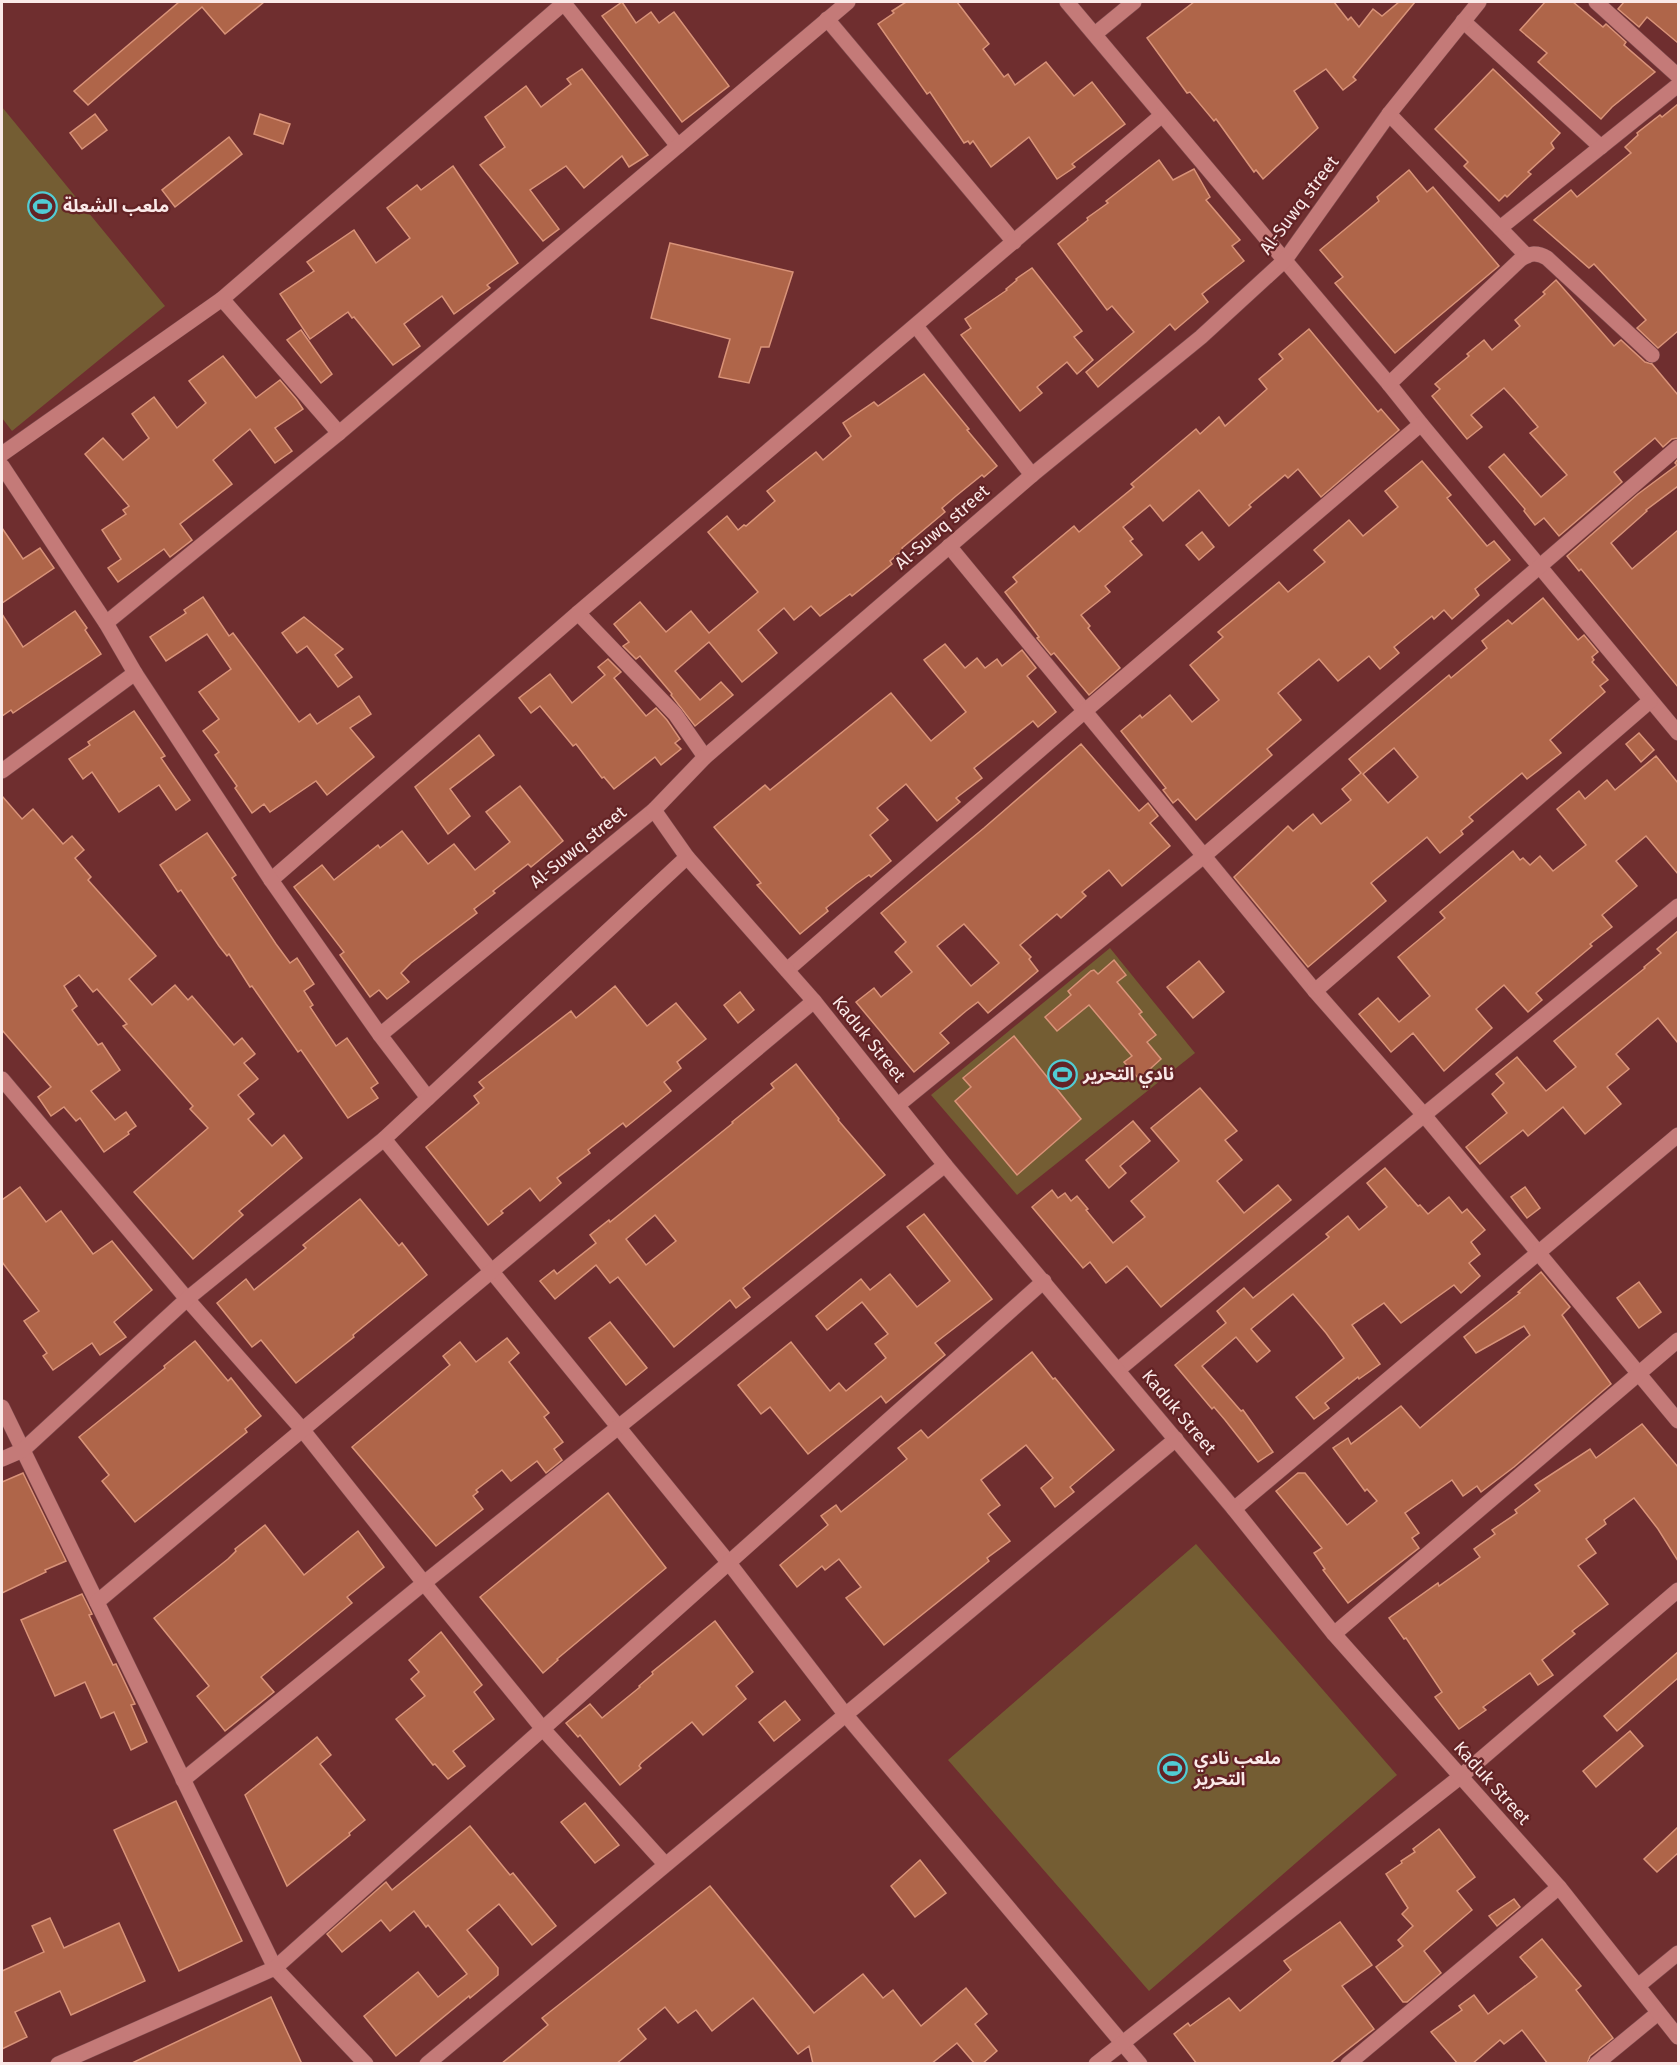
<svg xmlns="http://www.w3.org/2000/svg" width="1680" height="2065" viewBox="0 0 1680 2065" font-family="'Fira Sans','Noto Sans Arabic',sans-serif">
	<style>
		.green { fill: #745d33 }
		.building { fill: #af6549; stroke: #d99379; stroke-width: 1.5; fill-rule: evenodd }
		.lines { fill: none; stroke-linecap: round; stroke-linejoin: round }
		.minor-casing { stroke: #7d4a4d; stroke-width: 16 }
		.tertiary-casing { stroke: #7d4a4d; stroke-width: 16 }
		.minor { stroke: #c47a78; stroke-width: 15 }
		.tertiary { stroke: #c47a78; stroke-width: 15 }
		.labels { text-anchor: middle; stroke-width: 4.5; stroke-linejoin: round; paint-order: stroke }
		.street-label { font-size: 18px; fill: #fae9e8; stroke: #632325 }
		.poi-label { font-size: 18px; font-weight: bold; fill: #fae9e8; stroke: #632325; text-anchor: start }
	</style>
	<rect width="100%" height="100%" fill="#6f2e2f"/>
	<g class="green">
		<polygon points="2,107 165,306 12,431 2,418"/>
		<polygon points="1110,948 1195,1053 1017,1195 931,1095"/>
		<polygon points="1196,1544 1397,1775 1149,1991 948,1760"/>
	</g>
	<g class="building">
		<polygon points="179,2 264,2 225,34 202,7 88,105 74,91"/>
		<polygon points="622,2 636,23 651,12 659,23 674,12 729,86 682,122 602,16"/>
		<polygon points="906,2 957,2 989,44 983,49 1004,77 1008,74 1015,85 1046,62 1074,96 1092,82 1125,124 1072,164 1075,167 1057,179 1029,137 991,167 973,141 970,144 968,141 964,143 930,92 927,94 878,24 894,13 892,11"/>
		<polygon points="1194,2 1334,2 1348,20 1351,17 1359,27 1373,9 1382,16 1399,2 1415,2 1353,77 1356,80 1343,90 1326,69 1294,91 1318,128 1263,179 1256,170 1254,172 1216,119 1214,121 1190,92 1187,93 1147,38"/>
		<polygon points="1545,2 1573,2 1603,27 1606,24 1626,42 1624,45 1655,72 1612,107 1601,119 1538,62 1547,53 1520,30"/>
		<polygon points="1624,2 1678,2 1678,43 1647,17 1639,27 1618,9"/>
		<polygon points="582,69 648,155 629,167 622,156 584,188 566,166 530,190 559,229 543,241 480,165 505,147 485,117 526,86 541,107 571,84 567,79"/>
		<polygon points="1493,69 1560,133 1551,143 1554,148 1528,172 1531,174 1507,197 1505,195 1499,201 1464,166 1468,162 1435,129"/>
		<polygon points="1678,104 1678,331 1658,348 1637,328 1646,320 1594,264 1589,268 1534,220 1571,190 1577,197 1631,153 1625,147 1638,135 1637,133 1660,115 1662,117"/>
		<polygon points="95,114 107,130 82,149 70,133"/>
		<polygon points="260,114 290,124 283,144 254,134"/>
		<polygon points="229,137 242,154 175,207 162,190"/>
		<polygon points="1159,160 1173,180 1194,169 1210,197 1206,200 1240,240 1232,246 1244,261 1202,294 1208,302 1175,330 1170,324 1098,387 1086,372 1134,332 1112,306 1107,310 1058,244 1088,220 1087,218 1108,203 1106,201"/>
		<polygon points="453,166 518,263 487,285 490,288 454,314 442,296 404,324 420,346 393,365 354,317 352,318 348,312 310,339 280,294 314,271 307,262 354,230 376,263 410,238 387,208 417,185 421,190"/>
		<polygon points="1409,170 1427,192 1433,187 1499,266 1395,353 1335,283 1343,277 1320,250 1379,201 1377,197"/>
		<polygon points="670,243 793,272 769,347 761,347 749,383 719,377 730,339 651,318"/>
		<polygon points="1032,268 1082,331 1074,337 1093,360 1077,374 1067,362 1037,387 1042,393 1020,411 961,335 971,328 965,319 1007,290 1006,289 1017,280 1016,279"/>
		<polygon points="1556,280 1614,346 1621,340 1645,362 1652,364 1678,395 1678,438 1672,439 1663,447 1655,438 1614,472 1622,482 1559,536 1544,518 1535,525 1524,511 1525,509 1489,467 1504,454 1541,497 1567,475 1530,433 1538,427 1515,400 1504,388 1471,415 1482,427 1467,439 1432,396 1440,389 1435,384 1469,356 1467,354 1484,340 1492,350 1520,326 1515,320 1545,294 1543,292"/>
		<polygon points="1309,329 1378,412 1381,409 1399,430 1321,497 1298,469 1288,478 1285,475 1249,505 1251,507 1229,526 1199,490 1163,521 1150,505 1123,527 1133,539 1130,541 1142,555 1105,586 1110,592 1081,615 1090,626 1088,628 1120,668 1089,695 1054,653 1051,655 1037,638 1039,637 1005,592 1017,582 1013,577 1074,526 1079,532 1134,487 1131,484 1196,429 1200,434 1219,417 1225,426 1267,389 1259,379 1283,359 1279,354"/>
		<polygon points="301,330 332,374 321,383 287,340"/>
		<polygon points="223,356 256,398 280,380 297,400 303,409 275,428 292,451 275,463 250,429 213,460 232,484 180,524 192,540 170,557 164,549 118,582 108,568 121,559 102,530 126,514 123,510 129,506 85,454 103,438 123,460 149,438 132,414 154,397 177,428 206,403 189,381"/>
		<polygon points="924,374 969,429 967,430 997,466 984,477 982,475 956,496 942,508 945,512 902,548 903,550 890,561 892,564 852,596 850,594 820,616 811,606 794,620 784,608 758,630 777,653 742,682 709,642 675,671 700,700 721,682 733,695 695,726 671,695 672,694 640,656 636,659 623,646 629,642 614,624 640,602 666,632 691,611 709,633 758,592 708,532 727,516 738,530 744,525 746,526 775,501 767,491 816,452 823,460 851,436 843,423 874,402 878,406"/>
		<polygon points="1678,459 1678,486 1646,510 1647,511 1611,543 1632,569 1678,530 1678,687 1581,569 1579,571 1567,556 1638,494 1677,465 1675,463"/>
		<polygon points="1422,461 1451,495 1447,498 1487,546 1494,541 1510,560 1475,589 1479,595 1452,619 1444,610 1434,619 1432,616 1394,647 1399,653 1380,669 1369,656 1338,681 1319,659 1278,693 1301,720 1267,749 1272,755 1196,820 1178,799 1173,803 1163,790 1166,788 1121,731 1140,715 1142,718 1170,695 1192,722 1219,700 1190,665 1223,637 1218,632 1279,582 1288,592 1325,562 1314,550 1349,520 1363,536 1398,507 1385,491"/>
		<polygon points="2,528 23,559 40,548 54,568 2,603"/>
		<polygon points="1202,532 1214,547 1199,560 1186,545"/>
		<polygon points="203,597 229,636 233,633 299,722 310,714 317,724 359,696 371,714 350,728 374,757 327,795 316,781 270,812 264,804 252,813 235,788 237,786 215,755 219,752 203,731 219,719 199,692 231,669 207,634 166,661 150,637 186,613 184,610"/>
		<path d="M1543,598L1578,640L1584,635L1598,652L1592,657L1594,660L1592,662L1608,680L1600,686L1605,692L1550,740L1561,753L1527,779L1522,773L1469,817L1473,821L1461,831L1463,834L1440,853L1427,837L1371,883L1386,901L1308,967L1234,877L1288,826L1293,831L1313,814L1321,824L1351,800L1342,789L1361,773L1349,759L1449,675L1451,678L1487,648L1482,641L1508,620L1512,624ZM1394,748L1418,777L1388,803L1363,774Z"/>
		<polygon points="75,611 87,628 85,630 101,654 13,713 11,710 2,716 2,614 23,647"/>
		<polygon points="304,617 343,649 335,655 352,677 338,687 307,646 297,653 282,633"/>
		<polygon points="945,644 965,668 977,658 985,668 997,659 1002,666 1022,650 1036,668 1027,676 1056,712 1038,727 1033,721 974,768 982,778 956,798 960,802 937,821 906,784 877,808 888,820 870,835 891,861 871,877 869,875 856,884 826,908 828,911 800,934 757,885 761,883 714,827 765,785 770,790 891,693 931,741 966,712 924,660"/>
		<polygon points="608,659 621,672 614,678 646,716 656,708 667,720 680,739 675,743 681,749 661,765 655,757 614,789 604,777 602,778 576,744 573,746 540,706 531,713 519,698 550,674 572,703 605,675 598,667"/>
		<polygon points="134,711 165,756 161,758 190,800 176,810 159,785 119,812 92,772 83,779 69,759 90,745 88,742"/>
		<polygon points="1639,733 1654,750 1641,762 1626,744"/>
		<polygon points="479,735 494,755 450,789 470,816 448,834 415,787"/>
		<path d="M1081,744L1139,811L1148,803L1158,816L1150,823L1170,846L1122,886L1109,870L1082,892L1086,896L1061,918L1057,914L1020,945L1031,957L1029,959L1038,971L988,1013L978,1002L966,1011L940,1033L949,1043L914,1072L856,1002L874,988L881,997L912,972L895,952L906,942L881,913L984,828ZM964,924L999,963L971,986L937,946Z"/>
		<polygon points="1656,756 1678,783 1678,874 1646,836 1616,861 1637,886 1602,915 1612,927 1590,944 1592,946 1536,993 1542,1000 1528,1012 1504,985 1476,1009 1492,1028 1444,1071 1413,1033 1391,1052 1359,1014 1378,998 1399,1022 1430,996 1398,957 1445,918 1440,912 1513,851 1520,860 1523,858 1530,865 1540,856 1553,871 1586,845 1557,809 1579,791 1585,799 1607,780 1615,790"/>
		<polygon points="520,786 563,841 531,867 528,864 493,891 495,893 474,909 477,913 411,963 401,973 409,982 387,999 379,990 370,997 340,955 344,952 294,887 322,865 334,880 378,845 380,848 402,831 428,864 454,844 475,870 510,842 486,812"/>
		<polygon points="2,796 22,819 33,809 63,844 72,836 84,850 75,858 91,877 88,880 156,956 129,979 152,1005 175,985 188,1000 192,996 234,1045 242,1038 255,1054 244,1063 258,1079 238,1095 254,1114 248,1119 272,1146 284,1135 302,1158 239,1211 243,1215 193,1259 134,1192 208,1128 190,1109 193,1106 123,1026 127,1024 97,989 93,992 79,975 64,986 77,1006 72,1010 98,1045 102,1043 120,1070 91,1091 115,1120 126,1112 136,1126 128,1132 129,1134 104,1152 80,1118 76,1121 64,1107 51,1116 38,1097 51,1087 2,1030"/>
		<polygon points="207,833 236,875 232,878 276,944 290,963 297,958 314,984 304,991 313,1005 310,1007 336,1046 347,1038 378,1083 371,1088 378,1098 348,1118 301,1050 298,1052 252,986 250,987 229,954 227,956 219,946 181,890 178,892 160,865"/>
		<polygon points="1678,931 1678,1043 1658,1018 1616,1054 1629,1069 1607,1087 1621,1104 1585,1134 1563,1107 1528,1136 1523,1130 1480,1164 1466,1147 1507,1113 1492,1094 1504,1083 1496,1074 1517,1057 1546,1091 1576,1067 1554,1041 1645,968 1644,967 1661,953 1657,949"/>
		<polygon points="1114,960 1126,975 1117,982 1142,1012 1139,1014 1156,1035 1147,1042 1161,1059 1139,1079 1124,1062 1132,1056 1089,1005 1057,1031 1045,1017 1071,995 1068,991 1091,971 1094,970 1098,974"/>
		<polygon points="1199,961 1224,992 1193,1018 1167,987"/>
		<polygon points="615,986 647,1026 676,1003 706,1039 677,1062 681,1068 664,1082 671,1091 626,1127 623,1123 588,1150 590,1153 557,1178 561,1183 540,1201 530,1188 501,1211 503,1213 488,1225 426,1147 479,1103 474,1096 484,1088 479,1082 571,1011 576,1018"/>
		<polygon points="740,992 754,1010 738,1023 724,1005"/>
		<polygon points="1014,1036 1081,1119 1017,1175 955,1101 971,1087 963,1078"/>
		<path d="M796,1064L839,1119L838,1120L885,1175L743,1288L750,1297L736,1308L730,1300L674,1347L618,1277L610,1283L596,1265L555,1299L540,1281L554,1270L557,1274L596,1243L590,1235L609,1220L610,1222L733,1123L732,1122L774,1088L771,1084ZM655,1215L676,1241L646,1265L626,1239Z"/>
		<polygon points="1200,1088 1237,1131 1225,1140 1242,1160 1217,1181 1244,1213 1278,1185 1291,1200 1161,1307 1127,1266 1106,1283 1090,1262 1083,1268 1032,1207 1052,1190 1058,1198 1065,1193 1071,1201 1077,1196 1088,1209 1086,1210 1113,1243 1145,1217 1131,1201 1179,1161 1151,1128"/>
		<polygon points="1133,1121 1150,1141 1120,1166 1126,1173 1109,1188 1086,1160"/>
		<polygon points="1385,1168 1418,1206 1420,1205 1428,1214 1449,1197 1462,1213 1467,1209 1485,1230 1471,1242 1480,1254 1469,1263 1480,1276 1461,1293 1454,1285 1401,1323 1384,1303 1352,1325 1380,1364 1359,1379 1358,1377 1325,1403 1329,1408 1314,1419 1296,1397 1344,1358 1326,1333 1293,1294 1251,1329 1270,1351 1257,1362 1236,1337 1202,1366 1241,1411 1243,1410 1273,1452 1258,1462 1225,1420 1214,1407 1212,1409 1175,1365 1226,1323 1217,1311 1244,1288 1253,1298 1329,1237 1326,1234 1348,1216 1359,1230 1387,1207 1367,1183"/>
		<polygon points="20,1187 46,1222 61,1211 93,1254 112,1241 152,1290 114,1322 126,1337 100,1355 92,1343 53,1370 43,1356 47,1353 24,1321 39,1311 2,1262 2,1200"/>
		<polygon points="1525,1187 1540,1208 1527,1218 1511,1197"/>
		<polygon points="360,1199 399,1246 402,1243 427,1275 353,1335 354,1337 296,1383 261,1340 252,1347 217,1303 246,1279 254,1290 306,1248 303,1245"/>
		<polygon points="924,1214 992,1299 935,1343 945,1355 886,1403 881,1396 808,1454 770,1407 761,1414 738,1385 791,1342 830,1391 839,1383 846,1391 886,1358 875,1344 888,1334 862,1302 827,1330 816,1316 861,1279 870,1290 890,1274 917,1307 950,1281 907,1227"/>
		<polygon points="1541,1272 1570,1307 1562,1315 1611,1384 1514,1467 1481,1492 1477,1486 1463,1496 1452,1480 1405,1513 1419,1533 1412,1538 1419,1548 1348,1603 1323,1570 1325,1569 1314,1553 1322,1548 1276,1491 1298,1473 1305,1473 1347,1525 1377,1501 1367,1489 1365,1491 1333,1448 1348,1438 1351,1444 1401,1406 1420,1428 1530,1335 1524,1326 1476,1353 1464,1337 1520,1293 1518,1292"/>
		<polygon points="1639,1282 1661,1312 1639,1328 1617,1298"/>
		<polygon points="610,1322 647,1368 626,1385 589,1338"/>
		<polygon points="507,1338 519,1353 509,1362 549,1413 544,1417 563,1442 554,1449 562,1460 546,1473 537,1461 511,1481 502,1470 476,1490 478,1492 473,1496 483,1509 436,1546 352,1447 450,1365 443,1356 460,1342 476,1362"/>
		<polygon points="195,1341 228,1381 231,1378 261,1416 245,1429 247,1432 135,1522 102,1481 109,1475 79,1437 165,1368 164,1366"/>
		<polygon points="1032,1352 1053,1379 1055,1378 1114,1450 1070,1487 1074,1492 1055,1507 1041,1488 1053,1478 1026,1445 981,1480 1000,1505 988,1514 1010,1541 987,1558 989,1561 884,1645 846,1598 861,1587 839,1559 825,1570 822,1566 797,1587 780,1565 828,1525 821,1516 836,1505 841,1512 907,1459 898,1448 921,1430 928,1438"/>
		<polygon points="1642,1424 1678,1467 1678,1561 1658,1529 1634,1498 1604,1520 1606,1524 1586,1539 1596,1553 1578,1566 1608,1604 1572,1631 1575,1634 1542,1660 1553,1675 1538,1685 1530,1673 1483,1707 1486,1710 1459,1729 1435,1697 1442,1692 1406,1638 1404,1639 1389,1618 1438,1583 1439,1586 1480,1557 1474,1549 1495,1534 1492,1530 1517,1513 1515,1510 1540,1491 1535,1485 1590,1449 1596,1458"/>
		<polygon points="23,1473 66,1561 45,1570 46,1572 2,1593 2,1482"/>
		<polygon points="608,1493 666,1568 557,1659 558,1660 543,1673 480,1597"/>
		<polygon points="265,1525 304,1575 358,1531 384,1567 347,1597 352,1603 261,1677 274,1692 225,1731 197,1696 209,1686 154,1618 228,1559 236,1551 235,1549"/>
		<polygon points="82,1594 92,1614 89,1615 113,1665 116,1664 135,1704 131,1705 147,1742 131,1750 114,1712 101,1718 85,1682 55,1696 21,1620"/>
		<polygon points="715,1621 753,1672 736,1686 746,1699 703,1735 692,1722 641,1763 639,1766 641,1768 620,1785 580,1735 578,1737 566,1723 590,1704 602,1718 640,1687 639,1686 653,1674 652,1672"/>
		<polygon points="441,1632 482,1685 474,1692 494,1719 453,1751 465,1766 448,1779 435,1764 433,1765 396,1719 425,1696 411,1679 419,1672 409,1660"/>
		<polygon points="1678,1652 1678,1678 1617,1731 1604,1716"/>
		<polygon points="785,1701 800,1720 774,1741 759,1722"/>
		<polygon points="1630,1731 1643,1746 1596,1787 1583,1771"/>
		<polygon points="317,1737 331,1755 320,1764 365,1820 349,1833 350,1835 287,1886 245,1795"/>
		<polygon points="176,1801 242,1941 179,1971 114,1830"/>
		<polygon points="585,1803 619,1845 595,1863 561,1822"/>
		<polygon points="470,1826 510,1875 513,1873 556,1926 532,1945 499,1904 467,1930 498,1968 498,1975 470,1998 469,1996 396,2056 364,2016 418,1972 438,1997 467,1974 428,1925 426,1927 414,1911 390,1931 381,1920 342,1952 327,1934 386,1882 392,1890"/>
		<polygon points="1678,1827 1678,1853 1657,1872 1644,1859"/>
		<polygon points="1439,1829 1475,1877 1457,1891 1472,1910 1424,1951 1441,1973 1407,2002 1403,2002 1376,1967 1403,1946 1398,1940 1413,1926 1402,1914 1408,1908 1386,1874 1402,1863 1401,1861 1415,1852 1413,1849"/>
		<polygon points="920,1860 946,1893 915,1917 891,1886"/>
		<polygon points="710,1886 814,2013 863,1974 883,1998 893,1990 921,2026 966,1988 987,2014 975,2024 997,2051 982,2064 975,2064 957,2043 931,2064 813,2064 809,2046 798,2054 753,1998 712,2031 696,2010 678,2023 665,2007 638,2029 646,2039 616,2064 501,2064 548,2025 542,2018"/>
		<polygon points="1514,1899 1520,1907 1497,1926 1489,1916"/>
		<polygon points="50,1918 64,1948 119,1923 145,1981 71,2015 60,1991 15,2012 27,2037 2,2049 2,1971 44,1952 32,1926"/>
		<polygon points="1340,1922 1372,1965 1342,1986 1374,2029 1329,2064 1197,2064 1174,2034 1188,2023 1190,2026 1229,1998 1240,2011 1291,1970 1284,1961"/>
		<polygon points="1542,1939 1581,1986 1576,1990 1613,2038 1590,2056 1587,2064 1548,2064 1522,2030 1504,2044 1500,2040 1472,2064 1458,2064 1431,2032 1462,2010 1459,2006 1474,1995 1488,2014 1537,1977 1520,1957"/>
		<polygon points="271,1997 302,2064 130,2064"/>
	</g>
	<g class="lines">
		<defs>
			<g id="minor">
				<polyline points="563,2 678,146"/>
				<polyline points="1067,2 1389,384 1421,424 1678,733"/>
				<polyline points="1596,2 1678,76"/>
				<polyline points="827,19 1014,242"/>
				<polyline points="1463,21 1601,147"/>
				<polyline points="1095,34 1134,2"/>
				<polyline points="1389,114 1527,256"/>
				<polyline points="1500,228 1678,85"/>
				<polyline points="222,299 339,433"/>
				<polyline points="916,326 1032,475"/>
				<path d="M1389,384L1521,259C1530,253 1537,252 1547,258L1652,355"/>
				<polyline points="2,454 222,299 565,2"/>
				<polyline points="949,546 1315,991 1424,1115 1678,1421"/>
				<polyline points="578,613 675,714 705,757"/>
				<polyline points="106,623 339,433 848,2"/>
				<polyline points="2,771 135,673"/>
				<polyline points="271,880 578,613 1162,115"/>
				<polyline points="787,970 1086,710 1421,424"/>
				<polyline points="1315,991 1650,701"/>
				<polyline points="380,1035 428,1098"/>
				<polyline points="2,1079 187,1299 301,1428 424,1583 543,1729 665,1864"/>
				<polyline points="898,1105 1205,855 1678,447"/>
				<polyline points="384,1139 729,1563 845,1714 1140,2064"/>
				<polyline points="1118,1370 1424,1115 1678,906"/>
				<polyline points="2,1407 275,1968 366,2064"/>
				<polyline points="2,1459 23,1450 187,1299 384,1139 687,857"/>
				<polyline points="1234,1509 1678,1135"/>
				<polyline points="97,1602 814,1001"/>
				<polyline points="1334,1634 1678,1340"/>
				<polyline points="183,1780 424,1583 945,1165"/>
				<polyline points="1639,1985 1678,1953"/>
				<polyline points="58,2064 275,1968 1044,1281"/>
				<polyline points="427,2064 1176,1439"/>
				<polyline points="1096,2064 1460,1777 1678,1590"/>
				<polyline points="1348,2064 1559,1887"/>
				<polyline points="1596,2064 1658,2013"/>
			</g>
			<g id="tertiary">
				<polyline points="2,466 106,623 135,673 271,880 380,1035 654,810 705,757 1032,475 1201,337 1285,260 1389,114 1479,2"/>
				<polyline points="654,810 687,857 814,1001 945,1165 1234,1509 1334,1634 1559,1887 1678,2037"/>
			</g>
		</defs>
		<use href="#minor" class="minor-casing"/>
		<use href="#tertiary" class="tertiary-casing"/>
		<use href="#minor" class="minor"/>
		<use href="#tertiary" class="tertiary"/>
	</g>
	<defs>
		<symbol id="stadium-ring" viewBox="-11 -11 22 22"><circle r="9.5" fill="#632325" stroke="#51ccd4" stroke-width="1.5"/><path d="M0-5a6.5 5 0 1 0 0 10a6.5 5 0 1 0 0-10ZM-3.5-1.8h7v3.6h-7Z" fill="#51ccd4"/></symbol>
	</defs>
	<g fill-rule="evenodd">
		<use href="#stadium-ring" x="26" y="190" width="33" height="33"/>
		<use href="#stadium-ring" x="1046" y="1058" width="33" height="33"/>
		<use href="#stadium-ring" x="1156" y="1752" width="33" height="33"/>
	</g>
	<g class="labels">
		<g class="street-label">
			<text transform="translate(1299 205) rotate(-53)" y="6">Al-Suwq street</text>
			<text transform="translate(942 527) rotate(-41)" y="6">Al-Suwq street</text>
			<text transform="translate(578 847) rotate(-39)" y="6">Al-Suwq street</text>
			<text transform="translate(869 1039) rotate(51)" y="6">Kaduk Street</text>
			<text transform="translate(1179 1412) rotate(50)" y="6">Kaduk Street</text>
			<text transform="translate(1492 1783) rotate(48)" y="6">Kaduk Street</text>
		</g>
		<g class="poi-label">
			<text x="63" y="212">ملعب الشعلة</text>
			<text x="1083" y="1080">نادي التحرير</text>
			<text x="1194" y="1764">ملعب نادي<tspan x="1194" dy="21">التحرير</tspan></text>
		</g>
	</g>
	<rect width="1680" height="2065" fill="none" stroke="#fae9e8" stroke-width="6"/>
</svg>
